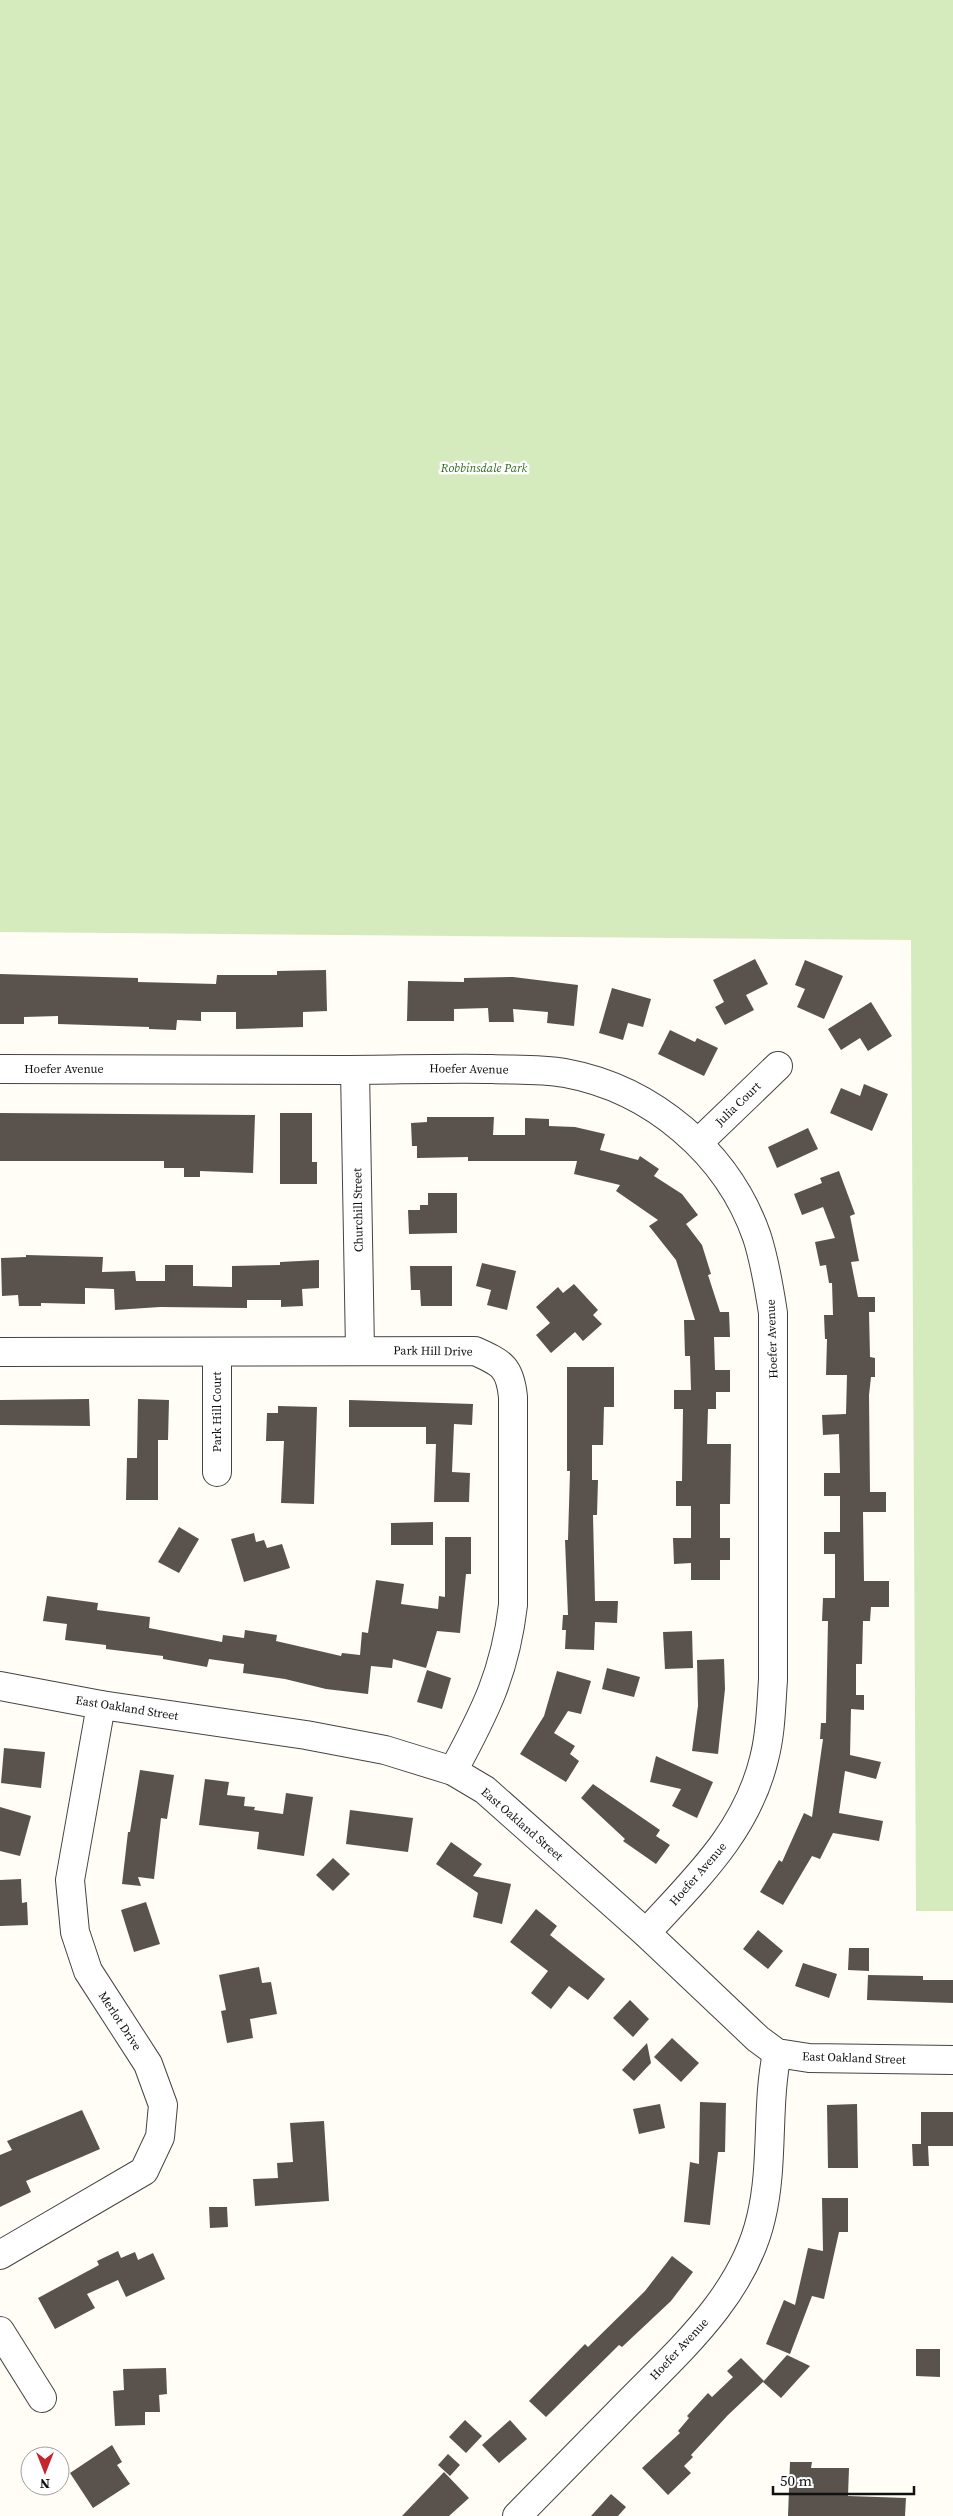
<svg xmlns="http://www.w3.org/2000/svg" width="953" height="2516" viewBox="0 0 953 2516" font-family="'Source Serif 4',serif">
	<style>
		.green { fill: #d5ebbd }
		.building { fill: #5a524d }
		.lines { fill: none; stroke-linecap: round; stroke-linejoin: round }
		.minor-casing { stroke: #444; stroke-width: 30 }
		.minor { stroke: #fff; stroke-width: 28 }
		.labels { text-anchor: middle; stroke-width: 5; stroke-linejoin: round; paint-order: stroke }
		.park-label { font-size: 12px; font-style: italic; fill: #2f6b1f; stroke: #fff }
		.street-label { font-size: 12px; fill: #111; stroke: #fff }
	</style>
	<rect width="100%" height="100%" fill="#fffdf5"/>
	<polygon class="green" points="0,0 953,0 953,1911 916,1911 911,940 0,932"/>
	<g class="building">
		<polygon points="755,959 768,984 746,995 754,1010 725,1025 715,1007 724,1002 713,980"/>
		<polygon points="805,960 843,976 824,1019 797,1007 805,989 795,985"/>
		<polygon points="326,970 327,1011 303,1012 303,1027 236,1029 236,1012 201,1012 201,1021 177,1020 176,1030 149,1029 149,1027 58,1024 58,1016 24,1017 24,1024 0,1024 0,974 138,978 138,982 216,984 217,975 277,975 277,971"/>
		<polygon points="513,977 578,985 574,1026 547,1023 548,1012 513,1009 514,1022 489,1022 488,1008 454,1009 454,1021 407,1021 408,981 464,982 464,978"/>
		<polygon points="612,988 651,999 643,1027 628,1023 623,1040 599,1033"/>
		<polygon points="871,1002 892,1036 868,1051 860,1038 841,1050 828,1029"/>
		<polygon points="670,1030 695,1042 697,1038 718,1048 704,1076 658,1054"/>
		<polygon points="864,1084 888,1094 872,1131 830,1113 841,1088 860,1096"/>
		<polygon points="0,1113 255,1115 253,1173 200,1171 200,1177 184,1177 184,1168 164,1168 164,1161 0,1161"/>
		<polygon points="280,1113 312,1113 312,1162 317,1162 317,1184 280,1184"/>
		<polygon points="427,1117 494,1117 493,1135 525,1135 525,1118 549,1119 549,1126 575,1127 605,1134 600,1150 638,1160 640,1156 659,1169 654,1176 682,1194 698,1215 686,1224 702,1245 711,1274 708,1275 720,1312 729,1312 730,1337 714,1337 715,1370 730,1370 730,1392 716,1392 716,1409 708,1409 707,1444 731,1444 730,1504 720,1504 720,1538 730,1538 730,1560 720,1560 720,1580 691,1580 691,1563 674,1564 673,1538 691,1538 691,1506 676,1506 676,1481 682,1481 683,1409 674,1409 674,1390 691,1390 690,1356 685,1356 684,1320 695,1320 676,1260 649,1226 658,1220 616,1191 620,1185 574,1174 577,1161 468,1161 468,1157 417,1158 417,1146 412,1146 411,1123 427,1122"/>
		<polygon points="808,1128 818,1149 777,1168 768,1147"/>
		<polygon points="839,1171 855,1214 850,1216 859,1261 851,1262 858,1297 875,1297 875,1312 869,1312 870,1357 875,1358 875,1377 871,1377 869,1395 870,1492 886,1492 886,1512 863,1512 864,1581 889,1581 889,1607 871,1607 870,1621 863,1621 862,1664 856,1664 856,1695 864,1695 864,1710 851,1709 850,1755 881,1762 876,1779 845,1771 839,1813 883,1821 879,1841 833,1833 820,1859 812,1856 783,1905 760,1892 779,1860 782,1862 804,1813 812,1817 823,1739 820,1739 821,1723 826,1723 828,1621 822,1621 823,1598 835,1598 835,1554 824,1554 824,1532 840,1532 840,1496 824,1496 824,1473 840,1473 839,1434 823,1435 822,1415 846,1414 847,1375 826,1375 827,1339 825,1339 824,1315 833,1315 832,1283 829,1283 826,1265 820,1266 815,1242 835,1238 823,1207 802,1215 794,1194 822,1183 820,1178"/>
		<polygon points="428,1193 457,1193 457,1233 409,1234 408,1210 420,1210 420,1205 428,1205"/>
		<polygon points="26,1255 103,1257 102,1272 135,1271 136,1281 165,1281 165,1265 193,1265 193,1286 232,1287 232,1266 280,1265 280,1262 319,1260 319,1288 302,1289 303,1306 281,1307 281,1300 247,1300 247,1308 160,1307 115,1310 114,1289 85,1288 85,1304 41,1303 41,1306 19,1306 18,1295 2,1296 1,1258 26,1257"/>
		<polygon points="482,1263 516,1271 507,1310 487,1305 491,1290 476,1286"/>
		<polygon points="410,1266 452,1266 452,1306 421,1306 420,1290 411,1290"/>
		<polygon points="574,1284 598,1310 593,1315 602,1324 583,1341 575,1332 551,1353 536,1335 550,1323 536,1307 558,1287 563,1293"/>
		<polygon points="567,1367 614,1367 614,1407 604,1407 603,1445 592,1445 592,1480 598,1480 597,1515 593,1515 595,1601 618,1601 617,1623 595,1622 594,1650 565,1649 566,1630 562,1630 563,1615 568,1615 565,1540 568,1540 570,1471 567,1471"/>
		<polygon points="89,1399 90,1426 0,1425 0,1400"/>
		<polygon points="138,1399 169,1400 168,1440 158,1440 158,1500 126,1500 127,1458 137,1458"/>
		<polygon points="349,1400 473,1404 472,1425 454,1424 452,1472 470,1473 469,1502 434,1502 436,1444 426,1444 426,1427 349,1427"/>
		<polygon points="278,1406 317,1407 314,1504 281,1503 284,1441 266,1441 267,1413 278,1413"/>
		<polygon points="433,1522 433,1545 391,1545 391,1523"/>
		<polygon points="179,1527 199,1539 179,1573 158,1562"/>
		<polygon points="254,1533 256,1542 264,1540 267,1548 282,1544 290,1568 244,1582 231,1539"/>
		<polygon points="445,1537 471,1537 471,1574 466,1574 460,1633 437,1631 426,1668 393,1659 392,1668 371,1666 368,1694 326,1689 285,1679 243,1673 244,1664 209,1659 207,1667 163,1659 163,1656 106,1649 106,1645 65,1640 67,1624 43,1621 47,1596 98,1603 97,1610 150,1617 149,1628 222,1642 223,1635 244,1638 245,1630 277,1635 276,1641 341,1656 342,1653 360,1655 362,1632 368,1633 376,1580 404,1584 401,1604 438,1609 439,1596 445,1597"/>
		<polygon points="692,1631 693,1668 665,1669 663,1632"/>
		<polygon points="724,1659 725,1689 718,1754 692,1751 698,1706 697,1660"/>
		<polygon points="607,1668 640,1677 634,1697 602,1689"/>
		<polygon points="427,1670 451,1678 442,1709 417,1702"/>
		<polygon points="557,1671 591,1681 581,1714 568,1711 554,1733 575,1746 570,1754 579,1761 566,1782 520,1754 544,1716"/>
		<polygon points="4,1748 45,1752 41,1788 1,1783"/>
		<polygon points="656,1756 713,1782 697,1818 672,1806 681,1789 650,1782"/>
		<polygon points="140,1770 174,1775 167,1819 161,1818 154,1879 138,1877 141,1886 122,1884 128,1832 130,1832"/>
		<polygon points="205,1779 229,1782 227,1795 245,1797 244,1806 255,1807 254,1810 283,1814 286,1793 313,1797 304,1856 257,1849 259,1832 199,1825"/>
		<polygon points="593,1784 660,1830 656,1836 670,1845 656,1864 623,1841 625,1839 581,1798"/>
		<polygon points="0,1807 31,1816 20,1856 0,1851"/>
		<polygon points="350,1810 413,1818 408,1852 346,1844"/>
		<polygon points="451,1842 482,1864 473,1876 511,1884 502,1924 473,1917 478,1893 436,1864"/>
		<polygon points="333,1858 350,1874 333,1891 316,1875"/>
		<polygon points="21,1879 22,1903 27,1902 28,1925 0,1926 0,1880"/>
		<polygon points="146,1902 160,1944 134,1952 121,1910"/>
		<polygon points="536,1909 557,1926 550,1935 605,1979 588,2000 569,1986 551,2009 531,1993 548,1971 510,1942"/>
		<polygon points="758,1930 783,1951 768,1969 743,1949"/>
		<polygon points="849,1948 869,1948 869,1971 848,1970"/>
		<polygon points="803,1963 837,1974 829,1998 795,1986"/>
		<polygon points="259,1967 262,1983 271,1982 277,2014 250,2019 253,2038 227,2043 221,2011 226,2010 219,1975"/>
		<polygon points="868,1975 923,1976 923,1980 953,1980 953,2003 867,2000"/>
		<polygon points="630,2000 649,2019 633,2037 613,2018"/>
		<polygon points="672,2038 699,2063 681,2082 654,2057"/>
		<polygon points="647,2043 651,2063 634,2081 622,2070"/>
		<polygon points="700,2102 726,2103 725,2152 718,2152 710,2225 684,2222 690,2162 699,2164"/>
		<polygon points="660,2104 665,2128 639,2134 633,2109"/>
		<polygon points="857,2104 858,2168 828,2168 827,2105"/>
		<polygon points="82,2110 100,2149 26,2181 31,2192 0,2207 0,2155 12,2150 7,2141"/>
		<polygon points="921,2112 953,2112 953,2146 928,2146 929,2166 913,2166 912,2144 921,2144"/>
		<polygon points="324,2121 329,2201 255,2206 253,2179 278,2178 277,2163 293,2162 290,2123"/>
		<polygon points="822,2198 848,2198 848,2232 839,2232 824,2299 812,2296 790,2354 766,2344 784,2300 795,2305 808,2248 823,2251"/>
		<polygon points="209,2207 227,2207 228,2227 210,2228"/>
		<polygon points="118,2251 121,2258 135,2252 138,2260 153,2253 165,2279 126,2297 118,2280 87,2294 95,2308 55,2329 38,2298 99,2265 97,2261"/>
		<polygon points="672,2256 693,2272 671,2301 622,2347 619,2345 546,2417 529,2401 585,2344 588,2347 645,2291"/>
		<polygon points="916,2349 940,2349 940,2377 916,2376"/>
		<polygon points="787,2355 810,2366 781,2398 763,2382"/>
		<polygon points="741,2358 764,2381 728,2415 691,2455 693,2457 684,2466 691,2473 668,2495 642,2468 680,2433 678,2431 689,2418 687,2416 708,2393 712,2397 733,2377 727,2371"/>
		<polygon points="166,2368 167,2394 159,2395 160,2412 145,2412 145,2425 115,2426 113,2391 124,2390 123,2369"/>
		<polygon points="465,2420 482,2436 466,2453 449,2437"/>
		<polygon points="510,2420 527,2439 499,2463 482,2445"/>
		<polygon points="112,2445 122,2462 117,2465 130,2484 93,2508 70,2473"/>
		<polygon points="448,2454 460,2465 450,2476 438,2465"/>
		<polygon points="790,2462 812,2462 811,2468 849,2468 848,2496 906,2498 905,2516 788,2516"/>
		<polygon points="444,2472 469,2498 449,2516 402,2516"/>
		<polygon points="611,2494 626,2507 618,2516 591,2516"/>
	</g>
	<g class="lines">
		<defs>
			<g id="minor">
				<path d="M0,1069C114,1070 228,1070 342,1070C392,1070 442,1068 492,1069C516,1070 541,1069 565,1073C652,1089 728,1153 757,1237C765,1262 769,1287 773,1313V1680C771,1706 771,1733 764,1759C746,1833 695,1879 646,1933"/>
				<polyline points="355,1070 360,1350"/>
				<polyline points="699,1142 778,1066"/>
				<path d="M0,1352L475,1351C502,1363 510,1367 513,1397V1605C505,1673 485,1712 453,1771"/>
				<polyline points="217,1352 217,1472"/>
				<polyline points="0,1686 101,1705 306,1735 385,1750 453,1771 485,1790 646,1933 758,2039 777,2053 809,2058 953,2060"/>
				<polyline points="0,2255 144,2171 160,2137 163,2105 148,2064 88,1971 75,1932 70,1880 101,1705"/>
				<polyline points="0,2331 42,2398"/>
				<path d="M517,2516C554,2478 591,2441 628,2403C681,2349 743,2295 761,2218C774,2164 766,2107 777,2053"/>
			</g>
		</defs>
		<use href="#minor" class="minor-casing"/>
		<use href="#minor" class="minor"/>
	</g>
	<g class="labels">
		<g class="park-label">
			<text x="484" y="472">Robbinsdale Park</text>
		</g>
		<g class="street-label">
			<text x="64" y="1073">Hoefer Avenue</text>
			<text transform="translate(469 1069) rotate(1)" y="4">Hoefer Avenue</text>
			<text transform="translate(738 1104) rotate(-44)" y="4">Julia Court</text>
			<text transform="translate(358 1210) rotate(-91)" y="4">Churchill Street</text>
			<text transform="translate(772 1339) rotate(-92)" y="4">Hoefer Avenue</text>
			<text transform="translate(433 1351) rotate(1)" y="4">Park Hill Drive</text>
			<text transform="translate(217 1412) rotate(-90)" y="4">Park Hill Court</text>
			<text transform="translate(127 1708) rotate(9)" y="4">East Oakland Street</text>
			<text transform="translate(522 1824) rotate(41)" y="4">East Oakland Street</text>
			<text transform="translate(698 1874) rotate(-49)" y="4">Hoefer Avenue</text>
			<text transform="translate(120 2021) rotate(57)" y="4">Merlot Drive</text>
			<text transform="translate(854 2058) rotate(2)" y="4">East Oakland Street</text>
			<text transform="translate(679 2349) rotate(-47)" y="4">Hoefer Avenue</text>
		</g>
	</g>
	<g transform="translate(45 2471) rotate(180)"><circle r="24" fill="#ffffff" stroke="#a0a0a0"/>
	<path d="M0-4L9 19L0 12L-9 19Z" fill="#c4262e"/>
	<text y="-8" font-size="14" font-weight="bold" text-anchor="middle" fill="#111111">N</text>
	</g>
	<path d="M773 2486v8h141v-8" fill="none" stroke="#111111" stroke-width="2.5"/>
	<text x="780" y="2486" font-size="15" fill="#111111" stroke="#ffffff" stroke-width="4" paint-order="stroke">50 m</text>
</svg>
